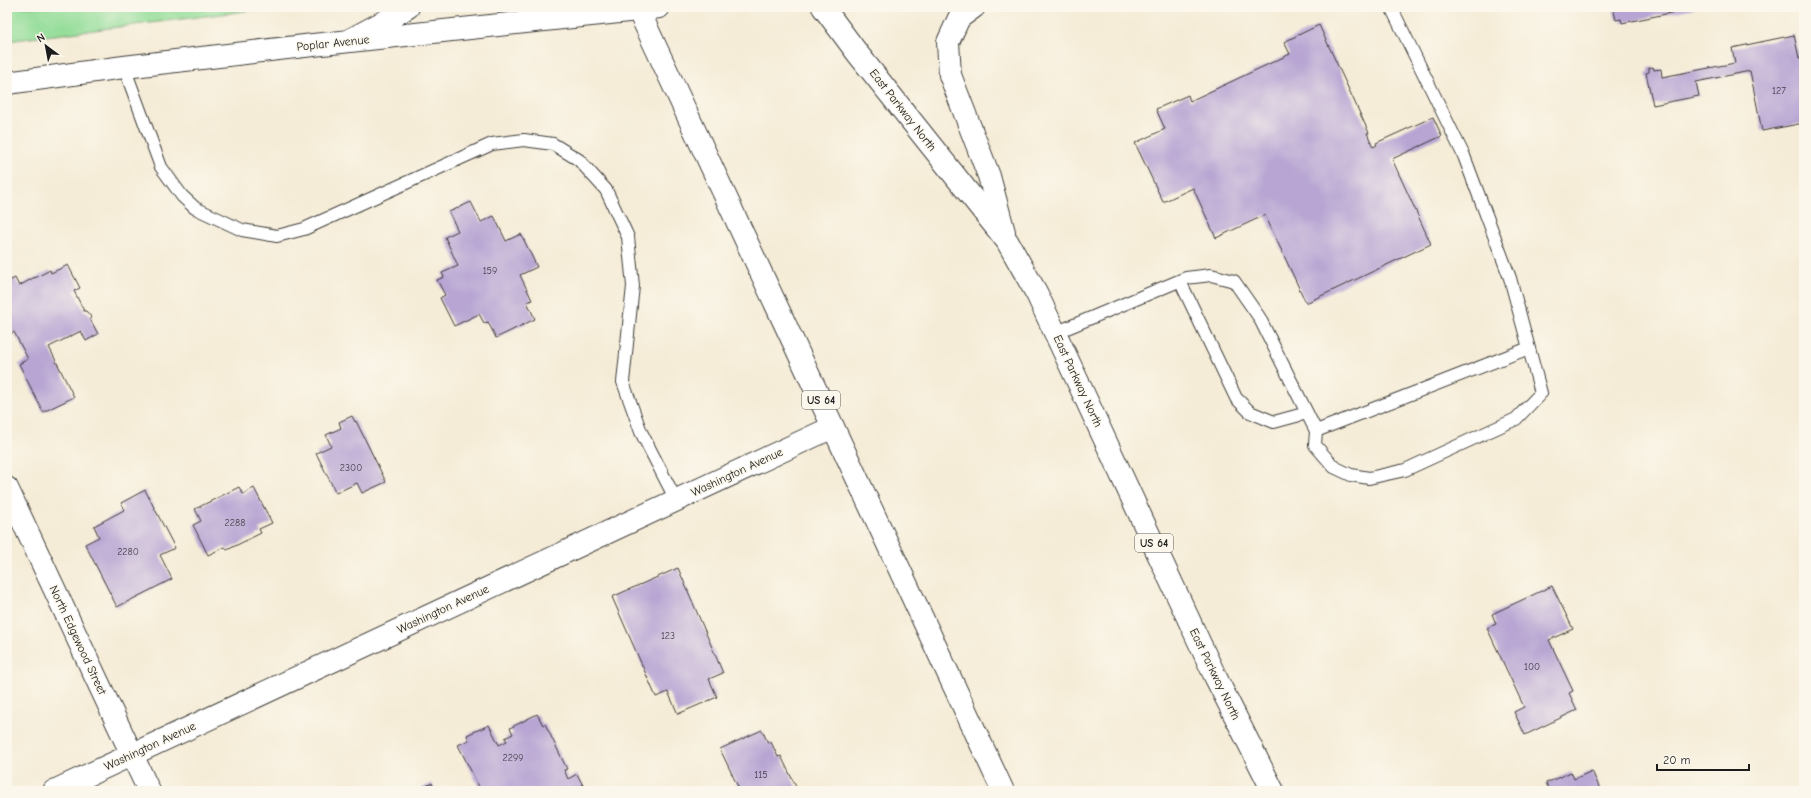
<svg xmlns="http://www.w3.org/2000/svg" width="1811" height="798" viewBox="0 0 1811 798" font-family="'Comic Neue',sans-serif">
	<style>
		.green { fill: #93dd98; stroke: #587c5a }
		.building { fill: #b8a5d3 }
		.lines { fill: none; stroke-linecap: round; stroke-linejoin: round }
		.service-casing { stroke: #3d3b38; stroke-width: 14 }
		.minor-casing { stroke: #3d3b38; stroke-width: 24 }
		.secondary-casing { stroke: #3d3b38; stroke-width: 24 }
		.primary-casing { stroke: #3d3b38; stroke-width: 24 }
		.service { stroke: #fff; stroke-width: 12 }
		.minor { stroke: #fff; stroke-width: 22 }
		.secondary { stroke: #fff; stroke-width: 22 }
		.primary { stroke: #fff; stroke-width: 22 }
		.labels { text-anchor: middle; stroke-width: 3; stroke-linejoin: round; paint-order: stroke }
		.number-label { font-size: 10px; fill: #433e4a }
		.shield { fill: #fbf7ec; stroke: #5f5e5a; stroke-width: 1 }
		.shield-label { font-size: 11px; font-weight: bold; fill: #1c1c1c }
		.street-label { font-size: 12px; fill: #1c1c1c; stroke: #fbf7ec }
	</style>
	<rect width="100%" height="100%" fill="#fbf7ec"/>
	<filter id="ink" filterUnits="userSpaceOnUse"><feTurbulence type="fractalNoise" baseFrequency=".025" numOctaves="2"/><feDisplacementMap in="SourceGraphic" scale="8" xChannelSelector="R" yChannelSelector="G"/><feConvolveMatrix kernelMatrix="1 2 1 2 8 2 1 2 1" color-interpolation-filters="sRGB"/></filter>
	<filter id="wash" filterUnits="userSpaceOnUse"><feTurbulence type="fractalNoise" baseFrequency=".012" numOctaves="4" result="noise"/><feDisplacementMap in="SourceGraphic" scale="16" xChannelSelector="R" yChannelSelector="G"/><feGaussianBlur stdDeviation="0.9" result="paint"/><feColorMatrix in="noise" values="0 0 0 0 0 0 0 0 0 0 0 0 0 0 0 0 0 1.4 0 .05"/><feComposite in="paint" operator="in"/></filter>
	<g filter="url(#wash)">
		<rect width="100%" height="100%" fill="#f5ecd7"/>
		<polygon class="green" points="7,7 278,7 7,41"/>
		<g id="blocks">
			<g class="building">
				<polygon points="1617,7 1695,7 1695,8 1622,23 1621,19 1616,20 1613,8"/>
				<polygon points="1319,25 1369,133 1367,133 1373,147 1377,145 1376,143 1433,117 1442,136 1392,159 1431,244 1306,303 1265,215 1216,238 1193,188 1163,202 1135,143 1165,129 1156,109 1188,95 1190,101 1290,54 1284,42"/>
				<polygon points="1794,35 1799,58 1804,57 1804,103 1801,104 1804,123 1762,131 1750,71 1696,82 1699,96 1653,105 1646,73 1649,72 1649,68 1653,67 1654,70 1661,69 1662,77 1735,63 1732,48"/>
				<polygon points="471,202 481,222 494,216 506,241 521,234 537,267 520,275 532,300 527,302 535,319 496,338 488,322 484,323 479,314 454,326 440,298 445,295 437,280 444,277 442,273 458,266 445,237 458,231 449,212"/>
				<polygon points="68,265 80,288 74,291 84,311 86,311 92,318 90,319 98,334 86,341 81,331 49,347 74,397 43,412 19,364 28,359 14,332 7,336 7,282 15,278 19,286 35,277 35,278 50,270 51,273"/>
				<polygon points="352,416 355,422 356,421 386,482 362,493 357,483 336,493 316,453 331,446 326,435 341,428 339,422"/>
				<polygon points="239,487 243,494 254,488 272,523 259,529 261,533 227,550 225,547 208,555 193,525 201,521 195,509"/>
				<polygon points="145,490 175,548 160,555 172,579 117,607 85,544 99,537 94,526 124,510 121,503"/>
				<polygon points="678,568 723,673 709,679 717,697 678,714 668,692 656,697 612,597"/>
				<polygon points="1552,586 1573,629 1549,640 1573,691 1569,693 1577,710 1525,735 1514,712 1524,707 1487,628 1496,624 1492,614"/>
				<polygon points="537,714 543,725 545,724 567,769 564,770 568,779 577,774 586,791 481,791 458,745 469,740 467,735 489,725 499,745 507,741 505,738 513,734 510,728"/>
				<polygon points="762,730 768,743 771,742 778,757 781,756 798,791 740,791 720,749"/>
				<polygon points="1592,771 1601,791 1550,791 1546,783 1571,772 1574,779"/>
				<polygon points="432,783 435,791 416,791"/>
			</g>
		</g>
	</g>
	<g filter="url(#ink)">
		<use href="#blocks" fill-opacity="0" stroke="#3d3b38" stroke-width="1"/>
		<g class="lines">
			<defs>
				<g id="service">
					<polyline points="1391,7 1464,156 1510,278 1541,393 1516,419 1405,470 1369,478 1351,475 1334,467 1315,445 1316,431 1529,348"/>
					<polyline points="124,67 161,167 182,196 195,208 242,230 277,236 304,229 492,144 524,140 553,144 579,160 606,190 628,237 633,286 623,382 641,432 676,500"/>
					<polyline points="1180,281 1236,398 1250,412 1274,422 1307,413"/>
					<polyline points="1055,333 1186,278 1211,275 1234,281 1259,317 1316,431"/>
				</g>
				<g id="minor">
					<polyline points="7,488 149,791"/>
					<polyline points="54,791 833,427"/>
				</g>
				<polyline id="secondary" points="7,83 124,67 313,45 638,10"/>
				<g id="primary">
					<polyline points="637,7 1003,791"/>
					<polyline points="823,7 858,54 1007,241 1037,294 1215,676 1273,791"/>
					<polyline points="974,7 959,18 948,42 950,75 989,176 1004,232"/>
					<polyline points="638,10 659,7"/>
					<polyline points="348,41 389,19 408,7"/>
				</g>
			</defs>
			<use href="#service" class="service-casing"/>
			<use href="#minor" class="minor-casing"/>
			<use href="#secondary" class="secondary-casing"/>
			<use href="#primary" class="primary-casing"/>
			<use href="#service" class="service"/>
			<use href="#minor" class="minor"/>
			<use href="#secondary" class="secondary"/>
			<use href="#primary" class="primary"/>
		</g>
	</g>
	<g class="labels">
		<g class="number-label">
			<text x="1779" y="94">127</text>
			<text x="490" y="274">159</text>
			<text x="351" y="471">2300</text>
			<text x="235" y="526">2288</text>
			<text x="128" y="555">2280</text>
			<text x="668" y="639">123</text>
			<text x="1532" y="670">100</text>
			<text x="513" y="761">2299</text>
			<text x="761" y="778">115</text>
		</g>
		<g class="shield">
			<rect x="802" y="391" width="38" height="18" rx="3"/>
			<rect x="1135" y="534" width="38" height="18" rx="3"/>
		</g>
		<g class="shield-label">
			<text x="821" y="404">US 64</text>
			<text x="1154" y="547">US 64</text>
		</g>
		<g class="street-label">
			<text transform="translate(333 43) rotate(-6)" y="4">Poplar Avenue</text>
			<text transform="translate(903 110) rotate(52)" y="4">East Parkway North</text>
			<text transform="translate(1078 381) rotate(65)" y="4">East Parkway North</text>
			<text transform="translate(737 472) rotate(-25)" y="4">Washington Avenue</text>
			<text transform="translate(443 609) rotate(-25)" y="4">Washington Avenue</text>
			<text transform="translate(78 640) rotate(65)" y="4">North Edgewood Street</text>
			<text transform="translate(1215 674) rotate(64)" y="4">East Parkway North</text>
			<text transform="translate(150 746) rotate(-25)" y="4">Washington Avenue</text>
		</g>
	</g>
	<rect width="1811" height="798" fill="none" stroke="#fbf7ec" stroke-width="24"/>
	<g transform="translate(46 46) rotate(328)" stroke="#fbf7ec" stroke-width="3" paint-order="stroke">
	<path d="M0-3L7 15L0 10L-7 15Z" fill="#1c1c1c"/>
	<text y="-6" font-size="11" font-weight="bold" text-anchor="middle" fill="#1c1c1c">N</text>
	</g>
	<path d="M1657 764v6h92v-6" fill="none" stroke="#1c1c1c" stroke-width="2"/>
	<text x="1663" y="764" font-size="12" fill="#1c1c1c" stroke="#fbf7ec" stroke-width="3" paint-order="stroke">20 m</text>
</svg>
